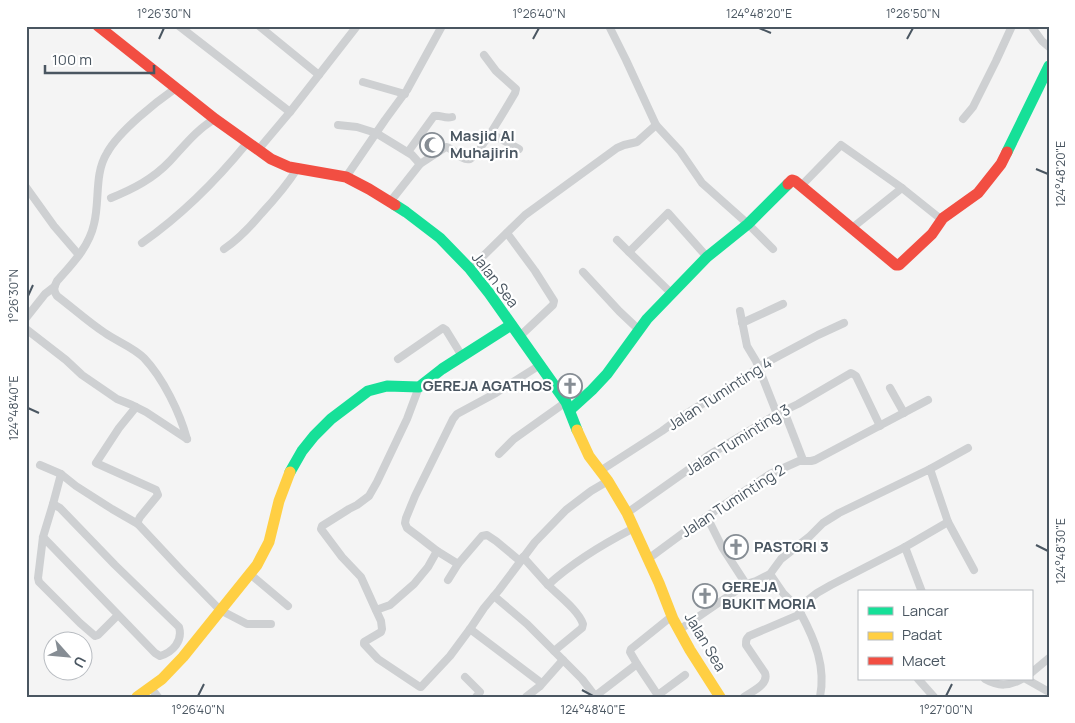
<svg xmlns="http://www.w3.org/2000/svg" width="1075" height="723" viewBox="0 0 1075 723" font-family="Manrope,sans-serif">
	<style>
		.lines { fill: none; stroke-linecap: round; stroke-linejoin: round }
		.street { stroke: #ced0d2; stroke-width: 8 }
		.fast { stroke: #16e098; stroke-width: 11 }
		.slow { stroke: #ffcf43; stroke-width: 11 }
		.jam { stroke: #f24e42; stroke-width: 11 }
		.ticks { fill: none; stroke: #4a5661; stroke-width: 2 }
		.labels { text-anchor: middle; stroke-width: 4.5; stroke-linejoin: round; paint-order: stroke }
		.poi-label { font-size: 15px; font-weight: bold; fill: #4a5661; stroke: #fff; text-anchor: start }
		.street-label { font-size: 15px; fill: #4a5661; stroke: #fff }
		.neatline { fill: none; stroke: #4a5661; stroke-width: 2 }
		.ticks-label { font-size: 12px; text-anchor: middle; fill: #4a5661 }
	</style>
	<rect width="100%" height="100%" fill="#f4f4f4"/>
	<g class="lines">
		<g class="street">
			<polyline points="179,26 290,112 258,150"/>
			<polyline points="259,26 319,75"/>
			<polyline points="1031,26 1042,41 1049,47"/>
			<polyline points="363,82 405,94"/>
			<path d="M176,88C156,102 119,131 107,153C94,174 100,201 94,224C89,247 72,264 57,281C54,287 53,290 57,296C73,308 88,322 105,333C118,342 133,347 144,358C163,378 180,413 187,439"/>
			<polyline points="290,112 357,26"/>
			<polyline points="963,119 973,107 996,61 1012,26"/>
			<polyline points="338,125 357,127 376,133 412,155 420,164 390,202"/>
			<polyline points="656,125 680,151 702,183 748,224 773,249"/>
			<polyline points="490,133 519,149"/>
			<path d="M408,152L434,116C441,115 445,119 452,117"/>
			<path d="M420,164L446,147C455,149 460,161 470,159C478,157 509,103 515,93L516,89L496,71L484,55"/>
			<polyline points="346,177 385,120 407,90 442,26"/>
			<polyline points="801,186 841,145 902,188"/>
			<polyline points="26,187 54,226 79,255"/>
			<path d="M111,198C133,189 153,179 170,161C184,146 197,129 215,119"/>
			<polyline points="852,228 902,188 942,220"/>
			<polyline points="507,233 535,271 554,301 553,305 519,337"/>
			<polyline points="617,240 629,252 668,213 707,257"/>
			<path d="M142,243C182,215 216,181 247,143"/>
			<path d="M224,249C239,239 250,227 261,214C274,200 287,185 297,169"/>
			<polyline points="629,252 672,294"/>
			<polyline points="470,269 525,215 617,148 624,145 637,142 656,125 626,60 609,26"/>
			<polyline points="583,272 619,311 638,329"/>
			<polyline points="740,311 747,346 756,361 777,414"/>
			<polyline points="26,318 45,294 54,287"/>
			<polyline points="742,323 783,304"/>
			<polyline points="26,329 66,360 82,375 101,388 117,399 132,405 146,412 187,439"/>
			<polyline points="398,359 443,328 446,330 462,356"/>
			<polyline points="419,387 407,419 377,482 369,496 357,505 349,509 322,526 321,529 342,557 361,577 375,608 381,621 382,629 381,632 364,642 364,644 378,659 420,687 421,687 450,656 470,629 484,608 499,590 535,542 566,510 591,491 608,481"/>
			<polyline points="890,388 904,413"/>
			<polyline points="136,407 119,428 96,463 156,490 158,495 140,517 138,521 138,524 181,570 220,610 247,624 271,624"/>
			<polyline points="784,411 803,460"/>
			<polyline points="499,454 514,439 566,402"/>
			<polyline points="40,465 61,474 76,486 112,509 138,524"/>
			<polyline points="930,469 968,448"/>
			<polyline points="600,471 662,431 681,417 746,377 758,367 818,335 844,323"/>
			<polyline points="53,504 61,474"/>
			<polyline points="627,513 709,455 777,414 798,404 851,373 853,374 856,376 880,426"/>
			<polyline points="707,517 722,547 746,584"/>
			<polyline points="948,522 974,570"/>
			<path d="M43,537L155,653L160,656C173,652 183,641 179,627L115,565L60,508L53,504L43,537L38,578L39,582L80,623L95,636L98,635L118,615"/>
			<polyline points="905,547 922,592"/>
			<polyline points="523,557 548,585"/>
			<polyline points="648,559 694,525 770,474 799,461 811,461 815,460 928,400"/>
			<polyline points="520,561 496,541 487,535 482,536 458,564 437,551 419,537 407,528 405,523 406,518 415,496 453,419 457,414 496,393 540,365"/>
			<polyline points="250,574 288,606"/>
			<polyline points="770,574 783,593 798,608"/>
			<polyline points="448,580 458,564"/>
			<path d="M494,596L527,624L554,651L582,628L583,624C578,610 559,596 548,585C574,561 603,544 634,528"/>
			<polyline points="376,610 390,605 414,584 428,567 437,551"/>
			<path d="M801,614C815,640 826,667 820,697"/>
			<polyline points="470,629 540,682 540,686 526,697"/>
			<path d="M679,630L746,584L756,581L770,574L781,559L809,537L823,523L839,513L930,469L948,522L905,547L831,585L817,593L798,608L801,614L749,636C746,639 746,640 746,645L765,673C769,685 752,691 744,697"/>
			<polyline points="554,651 582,679 595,696"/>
			<polyline points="637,664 630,652 631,649 672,616"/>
			<polyline points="1031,673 1049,658"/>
			<polyline points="465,677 480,692 476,697"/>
			<polyline points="918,679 934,697"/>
			<path d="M985,679C999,687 1009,686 1022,679"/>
			<polyline points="1026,679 1049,692"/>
			<polyline points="540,686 563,660"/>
			<polyline points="151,688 158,697"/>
			<polyline points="658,695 685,675"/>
			<polyline points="594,697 637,664 659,697"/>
		</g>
		<g class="fast">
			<polyline points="1007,152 1049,66"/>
			<polyline points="395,205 406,212 440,238 470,269 489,293 566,402 577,430"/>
			<polyline points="570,410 592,390 607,374 647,319 707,257 748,224 788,184"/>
			<polyline points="290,472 302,451 314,436 331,419 368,391 387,386 419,387 442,369 511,325"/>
		</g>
		<g class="slow">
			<polyline points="577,430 589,456 608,481 627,513 659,583 673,619 690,650 720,697"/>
			<polyline points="137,697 162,679 183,657 257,565 269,542 279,501 290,472"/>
		</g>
		<g class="jam">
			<polyline points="98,26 215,119 271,159 289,167 346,177 369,189 395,205"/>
			<polyline points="788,184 792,180 795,181 896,265 899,265 932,234 943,218 978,193 1001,164 1007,152"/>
		</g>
	</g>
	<path class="ticks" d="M759,28L771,33M159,39L164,28M533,39L539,28M907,39L913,28M1036,169L1048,174M28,296L33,285M28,408L39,413M1036,545L1048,551M582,690L593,696M198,696L204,684M946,696L952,684"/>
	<defs>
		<symbol id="mosque-ring" viewBox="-11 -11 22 22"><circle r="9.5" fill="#fff" stroke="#868d94" stroke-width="1.5"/><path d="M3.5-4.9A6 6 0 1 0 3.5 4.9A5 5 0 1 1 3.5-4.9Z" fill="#868d94"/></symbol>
		<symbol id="church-ring" viewBox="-11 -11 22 22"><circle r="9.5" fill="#fff" stroke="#868d94" stroke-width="1.5"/><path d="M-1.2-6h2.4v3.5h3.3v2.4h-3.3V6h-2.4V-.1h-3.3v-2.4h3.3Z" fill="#868d94"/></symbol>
	</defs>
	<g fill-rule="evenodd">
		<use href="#mosque-ring" x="418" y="131" width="28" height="28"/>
		<use href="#church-ring" x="556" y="372" width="28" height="28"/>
		<use href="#church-ring" x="722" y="533" width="28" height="28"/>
		<use href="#church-ring" x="691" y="582" width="28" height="28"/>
	</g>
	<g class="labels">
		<g class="poi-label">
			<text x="450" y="141">Masjid Al<tspan x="450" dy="17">Muhajirin</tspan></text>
			<text x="552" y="391" text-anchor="end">GEREJA AGATHOS</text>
			<text x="754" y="552">PASTORI 3</text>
			<text x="722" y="592">GEREJA<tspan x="722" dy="17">BUKIT MORIA</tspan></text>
		</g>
		<g class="street-label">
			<text transform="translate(495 280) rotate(52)" y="5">Jalan Sea</text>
			<text transform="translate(720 394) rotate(-33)" y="5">Jalan Tuminting 4</text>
			<text transform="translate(738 440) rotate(-32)" y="5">Jalan Tuminting 3</text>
			<text transform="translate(733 501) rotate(-33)" y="5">Jalan Tuminting 2</text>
			<text transform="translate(705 642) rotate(59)" y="5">Jalan Sea</text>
		</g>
	</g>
	<rect width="1075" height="723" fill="none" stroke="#ffffff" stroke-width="55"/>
	<rect x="858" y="590" width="175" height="90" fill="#ffffff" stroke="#b7bbc0"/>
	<rect x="868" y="607" width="25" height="8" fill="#16e098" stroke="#b7bbc0"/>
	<text x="902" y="616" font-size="15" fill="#4a5661">Lancar</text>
	<rect x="868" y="632" width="25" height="8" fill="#ffcf43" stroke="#b7bbc0"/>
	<text x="902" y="640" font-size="15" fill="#4a5661">Padat</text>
	<rect x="868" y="657" width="25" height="8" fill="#f24e42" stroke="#b7bbc0"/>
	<text x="902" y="666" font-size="15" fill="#4a5661">Macet</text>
	<g transform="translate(68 656) rotate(117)"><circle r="24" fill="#ffffff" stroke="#b7bbc0"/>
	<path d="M0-4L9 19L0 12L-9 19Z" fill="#868d94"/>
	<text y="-8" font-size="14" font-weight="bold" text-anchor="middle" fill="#4a5661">U</text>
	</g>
	<path d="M45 65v8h109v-8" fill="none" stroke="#4a5661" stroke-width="2.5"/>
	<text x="52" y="65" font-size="15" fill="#4a5661" stroke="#ffffff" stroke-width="4" paint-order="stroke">100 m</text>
	<rect x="28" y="28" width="1020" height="668" class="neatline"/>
	<g class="ticks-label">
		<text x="164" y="18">1°26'30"N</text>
		<text x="539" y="18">1°26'40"N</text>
		<text x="759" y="18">124°48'20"E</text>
		<text x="913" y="18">1°26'50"N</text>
		<text transform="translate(1061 174) rotate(-90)" y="4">124°48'20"E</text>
		<text transform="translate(14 296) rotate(-90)" y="4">1°26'30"N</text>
		<text transform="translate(14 408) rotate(-90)" y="4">124°48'40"E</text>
		<text transform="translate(1061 551) rotate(-90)" y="4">124°48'30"E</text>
		<text x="198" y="714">1°26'40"N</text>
		<text x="593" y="714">124°48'40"E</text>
		<text x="946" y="714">1°27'00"N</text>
	</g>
</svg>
